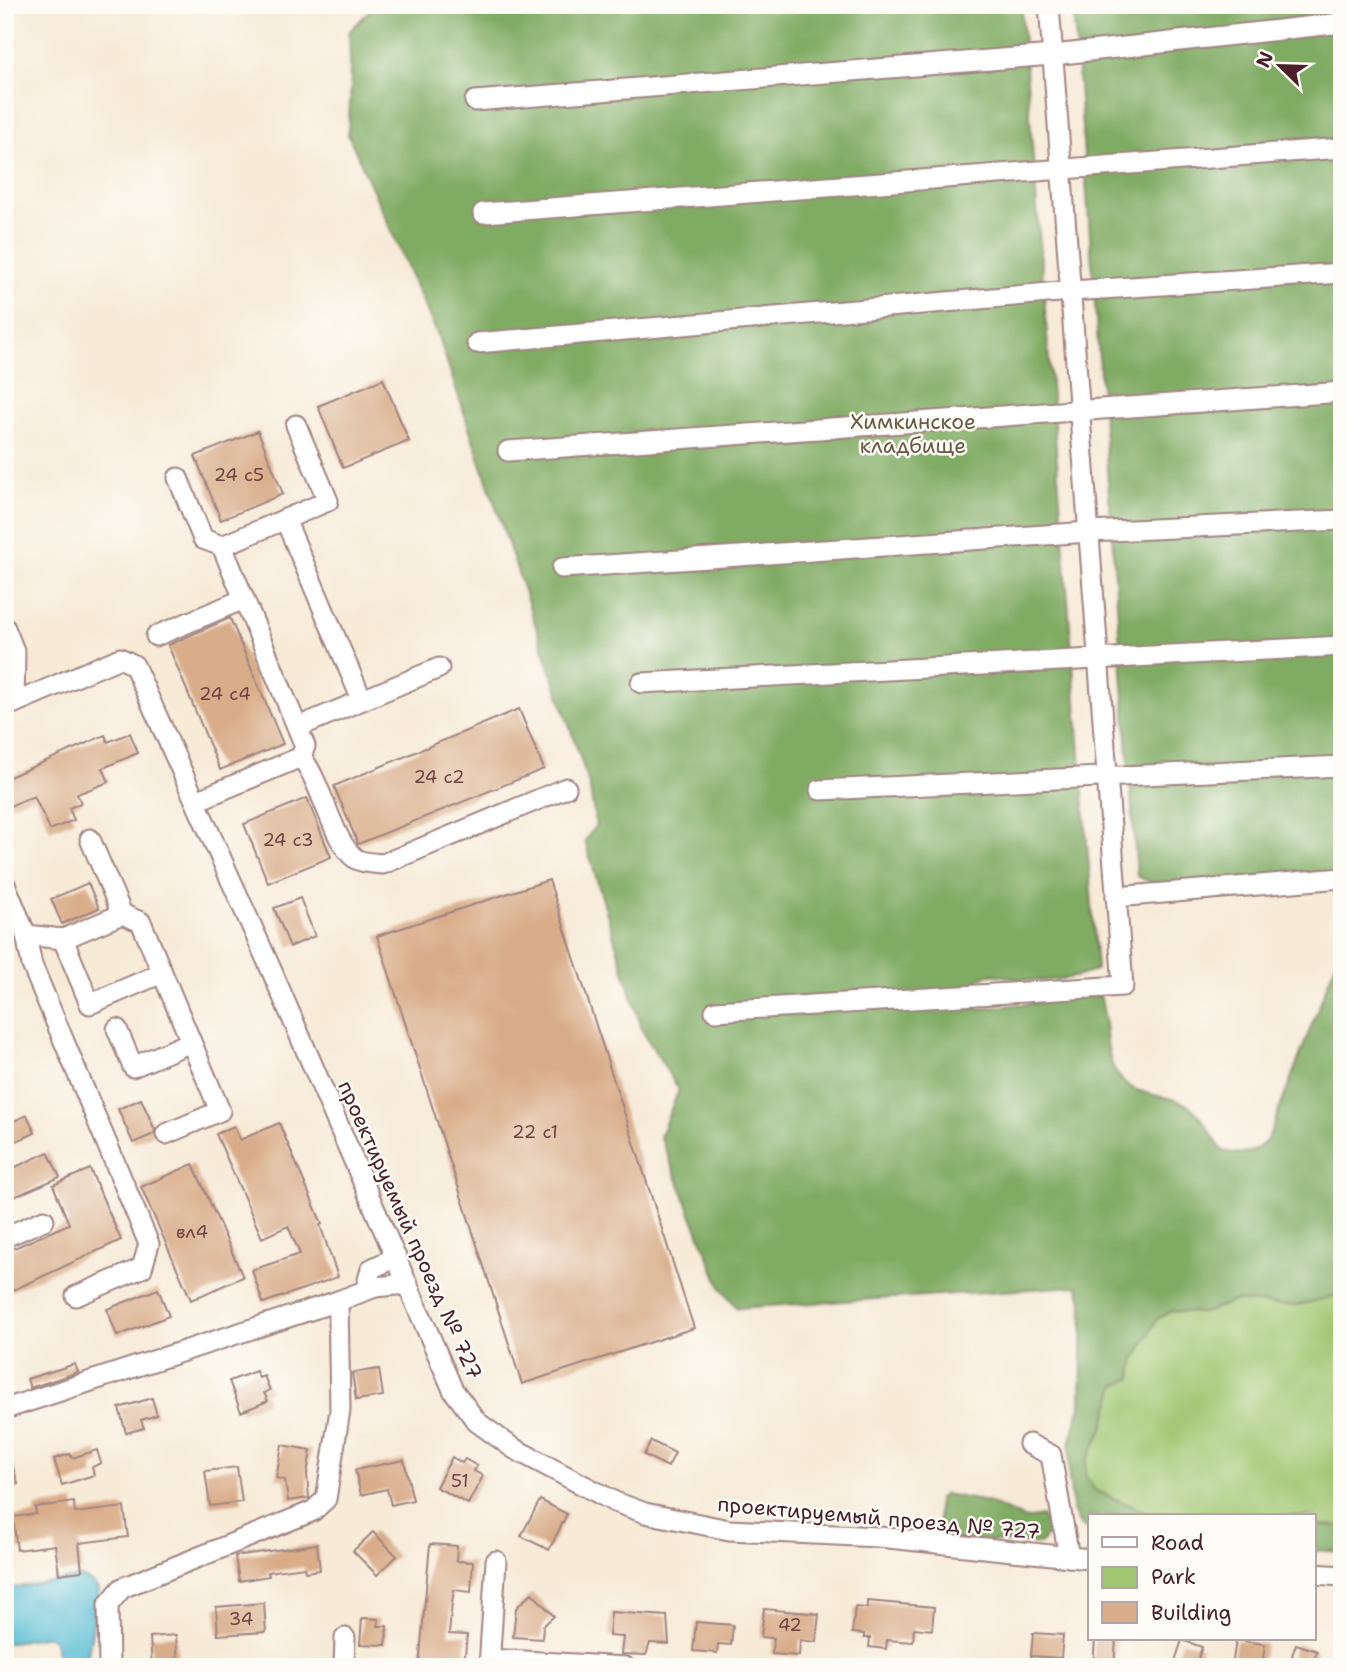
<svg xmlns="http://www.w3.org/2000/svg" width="1347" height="1672" viewBox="0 0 1347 1672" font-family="'Shantell Sans',sans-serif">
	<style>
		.green { fill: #a1c671; stroke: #76724e; stroke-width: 2 }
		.forest { fill: #80ab63; stroke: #656547; stroke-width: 2 }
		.water { fill: #56bcd4; stroke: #506e80; stroke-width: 2 }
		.building { fill: #d9ad8a }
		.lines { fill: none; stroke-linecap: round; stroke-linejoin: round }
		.minor-casing { stroke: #a08481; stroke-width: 23 }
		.minor { stroke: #fff; stroke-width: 19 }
		.labels { text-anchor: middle; stroke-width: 5; stroke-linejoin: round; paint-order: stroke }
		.number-label { font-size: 18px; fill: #6e4243 }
		.park-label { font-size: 21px; fill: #685944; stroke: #fdfcf7 }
		.street-label { font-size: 21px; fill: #4a1f2b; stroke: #fdfcf7 }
	</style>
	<rect width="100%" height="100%" fill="#fdfcf7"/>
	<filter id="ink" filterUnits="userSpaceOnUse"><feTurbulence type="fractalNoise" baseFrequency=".0143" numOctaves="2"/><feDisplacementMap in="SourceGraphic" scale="14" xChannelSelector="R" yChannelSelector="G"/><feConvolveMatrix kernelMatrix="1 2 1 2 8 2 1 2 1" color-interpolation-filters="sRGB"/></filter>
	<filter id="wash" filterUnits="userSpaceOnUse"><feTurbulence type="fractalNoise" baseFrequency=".00686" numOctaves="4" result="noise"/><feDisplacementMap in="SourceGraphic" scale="28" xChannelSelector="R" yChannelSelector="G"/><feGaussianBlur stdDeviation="1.57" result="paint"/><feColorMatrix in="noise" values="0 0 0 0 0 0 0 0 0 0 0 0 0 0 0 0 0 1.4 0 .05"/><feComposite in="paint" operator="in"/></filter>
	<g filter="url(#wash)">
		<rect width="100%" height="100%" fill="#f7ead7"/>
		<polygon class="green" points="1342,1294 1342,1526 1314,1525 1314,1516 1155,1516 1094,1490 1086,1477 1086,1461 1102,1431 1116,1385 1132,1378 1134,1361 1157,1319 1171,1311 1204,1313 1234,1301 1295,1306"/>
		<g class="forest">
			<path d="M393,5H1021L1097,969C1076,980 1042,983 1018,979C1007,978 996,972 986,976C974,980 970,990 965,1000L979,1009L1100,995C1107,1017 1104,1044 1112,1065C1130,1106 1171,1087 1195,1111C1206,1122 1213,1139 1223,1151C1244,1156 1254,1154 1268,1139L1342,946V1294L1295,1306L1234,1301L1204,1313L1172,1311L1157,1319L1134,1361L1132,1378L1116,1385L1102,1431L1086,1461V1477L1094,1490L1155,1516H1090V1531L1080,1525L1073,1511L1069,1478L1070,1444L1081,1405L1083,1305L1078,1286L737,1308L721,1288L660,1136L679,1090L642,1030L585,841L596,825L589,784L439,338L348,134L351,86L349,32L372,8L390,9Z"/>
			<polygon points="1073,5 1342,5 1342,866 1335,870 1166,889 1137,876"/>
			<polygon points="944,1494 987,1502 1025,1519 1042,1516 1050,1532 1040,1544 939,1539 938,1500"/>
			<polygon points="1314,1525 1342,1526 1342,1552 1314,1550"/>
		</g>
		<polygon class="water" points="81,1577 92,1582 99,1590 87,1660 71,1664 57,1654 54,1640 49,1636 5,1643 5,1589"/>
		<g id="blocks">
			<g class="building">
				<polygon points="383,379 409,441 343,468 318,406"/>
				<polygon points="258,431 283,494 221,520 195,456"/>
				<polygon points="230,618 283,744 220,770 168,645"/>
				<polygon points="519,709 544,769 358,844 334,786"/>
				<polygon points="130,733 138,753 103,768 109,782 77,794 81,803 69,808 74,820 50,830 34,796 5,808 5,779 105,735 108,742"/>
				<polygon points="307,798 331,857 268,883 244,824"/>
				<polygon points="549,880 694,1328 522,1384 377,936"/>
				<polygon points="88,883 99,908 62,924 51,899"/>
				<polygon points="300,898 315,936 290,947 274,908"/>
				<polygon points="141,1099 155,1130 154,1134 133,1143 118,1109"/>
				<polygon points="27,1115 35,1133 5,1146 5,1125"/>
				<polygon points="279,1123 322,1224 320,1225 338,1277 263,1303 252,1270 300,1254 288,1226 262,1238 216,1134 234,1126 240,1140"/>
				<polygon points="48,1152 60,1177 5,1201 5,1172"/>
				<polygon points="193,1164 243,1277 191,1300 141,1187"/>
				<polygon points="90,1169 121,1240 5,1294 5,1252 69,1224 53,1185"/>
				<polygon points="158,1289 169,1316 117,1336 107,1309"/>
				<polygon points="75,1364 78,1372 30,1388 27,1379"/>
				<polygon points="379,1369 383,1396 356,1400 352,1373"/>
				<polygon points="256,1371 259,1378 264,1376 270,1390 264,1393 268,1401 241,1412 229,1381"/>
				<polygon points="152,1398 157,1415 141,1420 144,1428 126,1433 119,1408"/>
				<polygon points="651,1441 675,1453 668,1467 644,1455"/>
				<polygon points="282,1445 311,1450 307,1474 309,1498 288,1501 285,1480 276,1478"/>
				<polygon points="8,1450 18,1484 5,1488 5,1451"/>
				<polygon points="97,1450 101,1463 92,1467 94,1475 62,1485 54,1459 70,1454 72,1458"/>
				<polygon points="452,1457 462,1463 465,1459 477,1466 474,1471 483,1476 468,1504 436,1487"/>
				<polygon points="404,1460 413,1500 391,1505 387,1489 361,1495 355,1470"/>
				<polygon points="237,1467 242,1502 210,1506 205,1471"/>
				<polygon points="540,1500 567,1514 549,1550 521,1536"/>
				<polygon points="74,1502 75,1513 124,1507 128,1537 79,1543 82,1571 59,1574 55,1545 17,1550 13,1517 36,1514 35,1507"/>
				<polygon points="373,1532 397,1556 377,1575 353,1551"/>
				<polygon points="317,1544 320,1570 305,1572 304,1567 268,1572 269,1576 239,1581 235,1556"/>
				<polygon points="430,1544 457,1546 456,1561 473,1562 471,1592 454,1590 452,1603 449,1634 467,1635 464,1664 419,1667"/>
				<polygon points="532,1593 554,1616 543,1626 542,1639 513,1637 516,1608"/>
				<polygon points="867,1601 934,1607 932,1630 914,1628 913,1642 887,1640 886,1649 869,1647 870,1638 864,1638 864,1634 852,1633 855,1607 867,1608"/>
				<polygon points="264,1603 266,1632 218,1635 216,1607"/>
				<polygon points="764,1609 819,1614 816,1642 800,1640 799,1656 772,1654 774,1638 761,1637"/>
				<polygon points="611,1612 667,1616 669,1644 650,1643 646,1655 621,1654 623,1637 609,1636"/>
				<polygon points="362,1618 379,1619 378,1626 387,1626 386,1645 360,1644"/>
				<polygon points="696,1622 733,1625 731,1645 718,1644 717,1653 693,1651"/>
				<polygon points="1033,1633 1063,1635 1061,1658 1031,1656"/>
				<polygon points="176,1635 178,1665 152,1667 150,1637"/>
				<polygon points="1095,1639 1116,1639 1114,1667 1093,1667"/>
				<polygon points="1182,1640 1202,1647 1195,1667 1173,1667"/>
				<polygon points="1236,1640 1265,1644 1262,1667 1232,1667"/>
				<polygon points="1296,1644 1317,1651 1312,1667 1288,1667"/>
			</g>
		</g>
	</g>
	<g filter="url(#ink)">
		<use href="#blocks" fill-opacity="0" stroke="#a08481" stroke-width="2"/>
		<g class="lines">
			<defs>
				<g id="minor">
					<polyline points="475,101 1053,55 1342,23"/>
					<polyline points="483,213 1342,148"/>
					<polyline points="477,343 1071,291 1342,273"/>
					<polyline points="508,451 1342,392"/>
					<polyline points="178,478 203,539 222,546 305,746 301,757 196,801"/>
					<polyline points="285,519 362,700"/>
					<polyline points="222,546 328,501 296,425"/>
					<polyline points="562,568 1089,532 1342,520"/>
					<polyline points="5,628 15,653 14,703"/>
					<polyline points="156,636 244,599"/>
					<polyline points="641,683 1342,646"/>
					<polyline points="5,707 120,658 134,665 270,967 453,1390 477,1422 513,1448 615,1502 645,1513 729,1530 879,1537 1090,1559"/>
					<polyline points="298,727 439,668"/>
					<path d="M301,757C322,782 333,844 356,859C363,863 374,863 383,864L566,788"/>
					<polyline points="820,790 1342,766"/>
					<polyline points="5,884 26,935 32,965 149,1244 142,1268 76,1296"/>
					<polyline points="1116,897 1342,878"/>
					<polyline points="122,914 141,922 220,1111 166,1134"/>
					<polyline points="26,935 63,939 122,914 90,839"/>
					<polyline points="63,939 90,1004 162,973"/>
					<polyline points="715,1011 1123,986 1049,5"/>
					<polyline points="117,1029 133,1067 191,1042"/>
					<polyline points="5,1237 44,1220"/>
					<polyline points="396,1257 371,1269 368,1280 375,1287 408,1284"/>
					<polyline points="338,1301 375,1287"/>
					<polyline points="5,1409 338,1301 340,1410 326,1499 313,1511 122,1588 108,1605 109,1667"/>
					<polyline points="1029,1444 1051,1455 1069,1557"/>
					<polyline points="1314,1574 1342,1576"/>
					<polyline points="490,1659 625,1667"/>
					<polyline points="344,1667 345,1638"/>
					<polyline points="489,1667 496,1561"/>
				</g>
			</defs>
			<use href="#minor" class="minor-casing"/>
			<use href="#minor" class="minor"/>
		</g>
	</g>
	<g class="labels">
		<g class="number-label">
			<text x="239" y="481">24 с5</text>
			<text x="225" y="700">24 с4</text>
			<text x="439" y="783">24 с2</text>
			<text x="288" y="846">24 с3</text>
			<text x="535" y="1138">22 с1</text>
			<text x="192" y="1238">вл4</text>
			<text x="460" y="1487">51</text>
			<text x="241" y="1625">34</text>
			<text x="790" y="1631">42</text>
		</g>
		<g class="park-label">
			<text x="913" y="429">Химкинское<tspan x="913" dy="24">кладбище</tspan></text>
		</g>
		<g class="street-label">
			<text transform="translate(410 1230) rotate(66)" y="7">проектируемый проезд № 727</text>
			<text transform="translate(879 1518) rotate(5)" y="7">проектируемый проезд № 727</text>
		</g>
	</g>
	<rect width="1347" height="1672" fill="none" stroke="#fdfcf7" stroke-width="28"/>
	<rect x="1088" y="1514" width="228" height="126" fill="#fdfcf7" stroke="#b5a4a5" stroke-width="2"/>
	<rect x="1102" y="1537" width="35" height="10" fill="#ffffff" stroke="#b5a4a5" stroke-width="2"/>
	<text x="1151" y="1550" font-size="21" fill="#4a1f2b">Road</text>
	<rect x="1102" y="1567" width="35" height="21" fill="#a1c671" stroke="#b5a4a5" stroke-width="2"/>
	<text x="1151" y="1584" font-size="21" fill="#4a1f2b">Park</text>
	<rect x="1102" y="1602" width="35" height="21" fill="#d9ad8a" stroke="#b5a4a5" stroke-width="2"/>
	<text x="1151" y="1620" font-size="21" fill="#4a1f2b">Building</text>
	<g transform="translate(1280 66) rotate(293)" stroke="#fdfcf7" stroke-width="5" paint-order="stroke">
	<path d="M0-5L12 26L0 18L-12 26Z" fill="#4a1f2b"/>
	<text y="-10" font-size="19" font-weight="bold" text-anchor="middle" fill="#4a1f2b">N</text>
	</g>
</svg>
